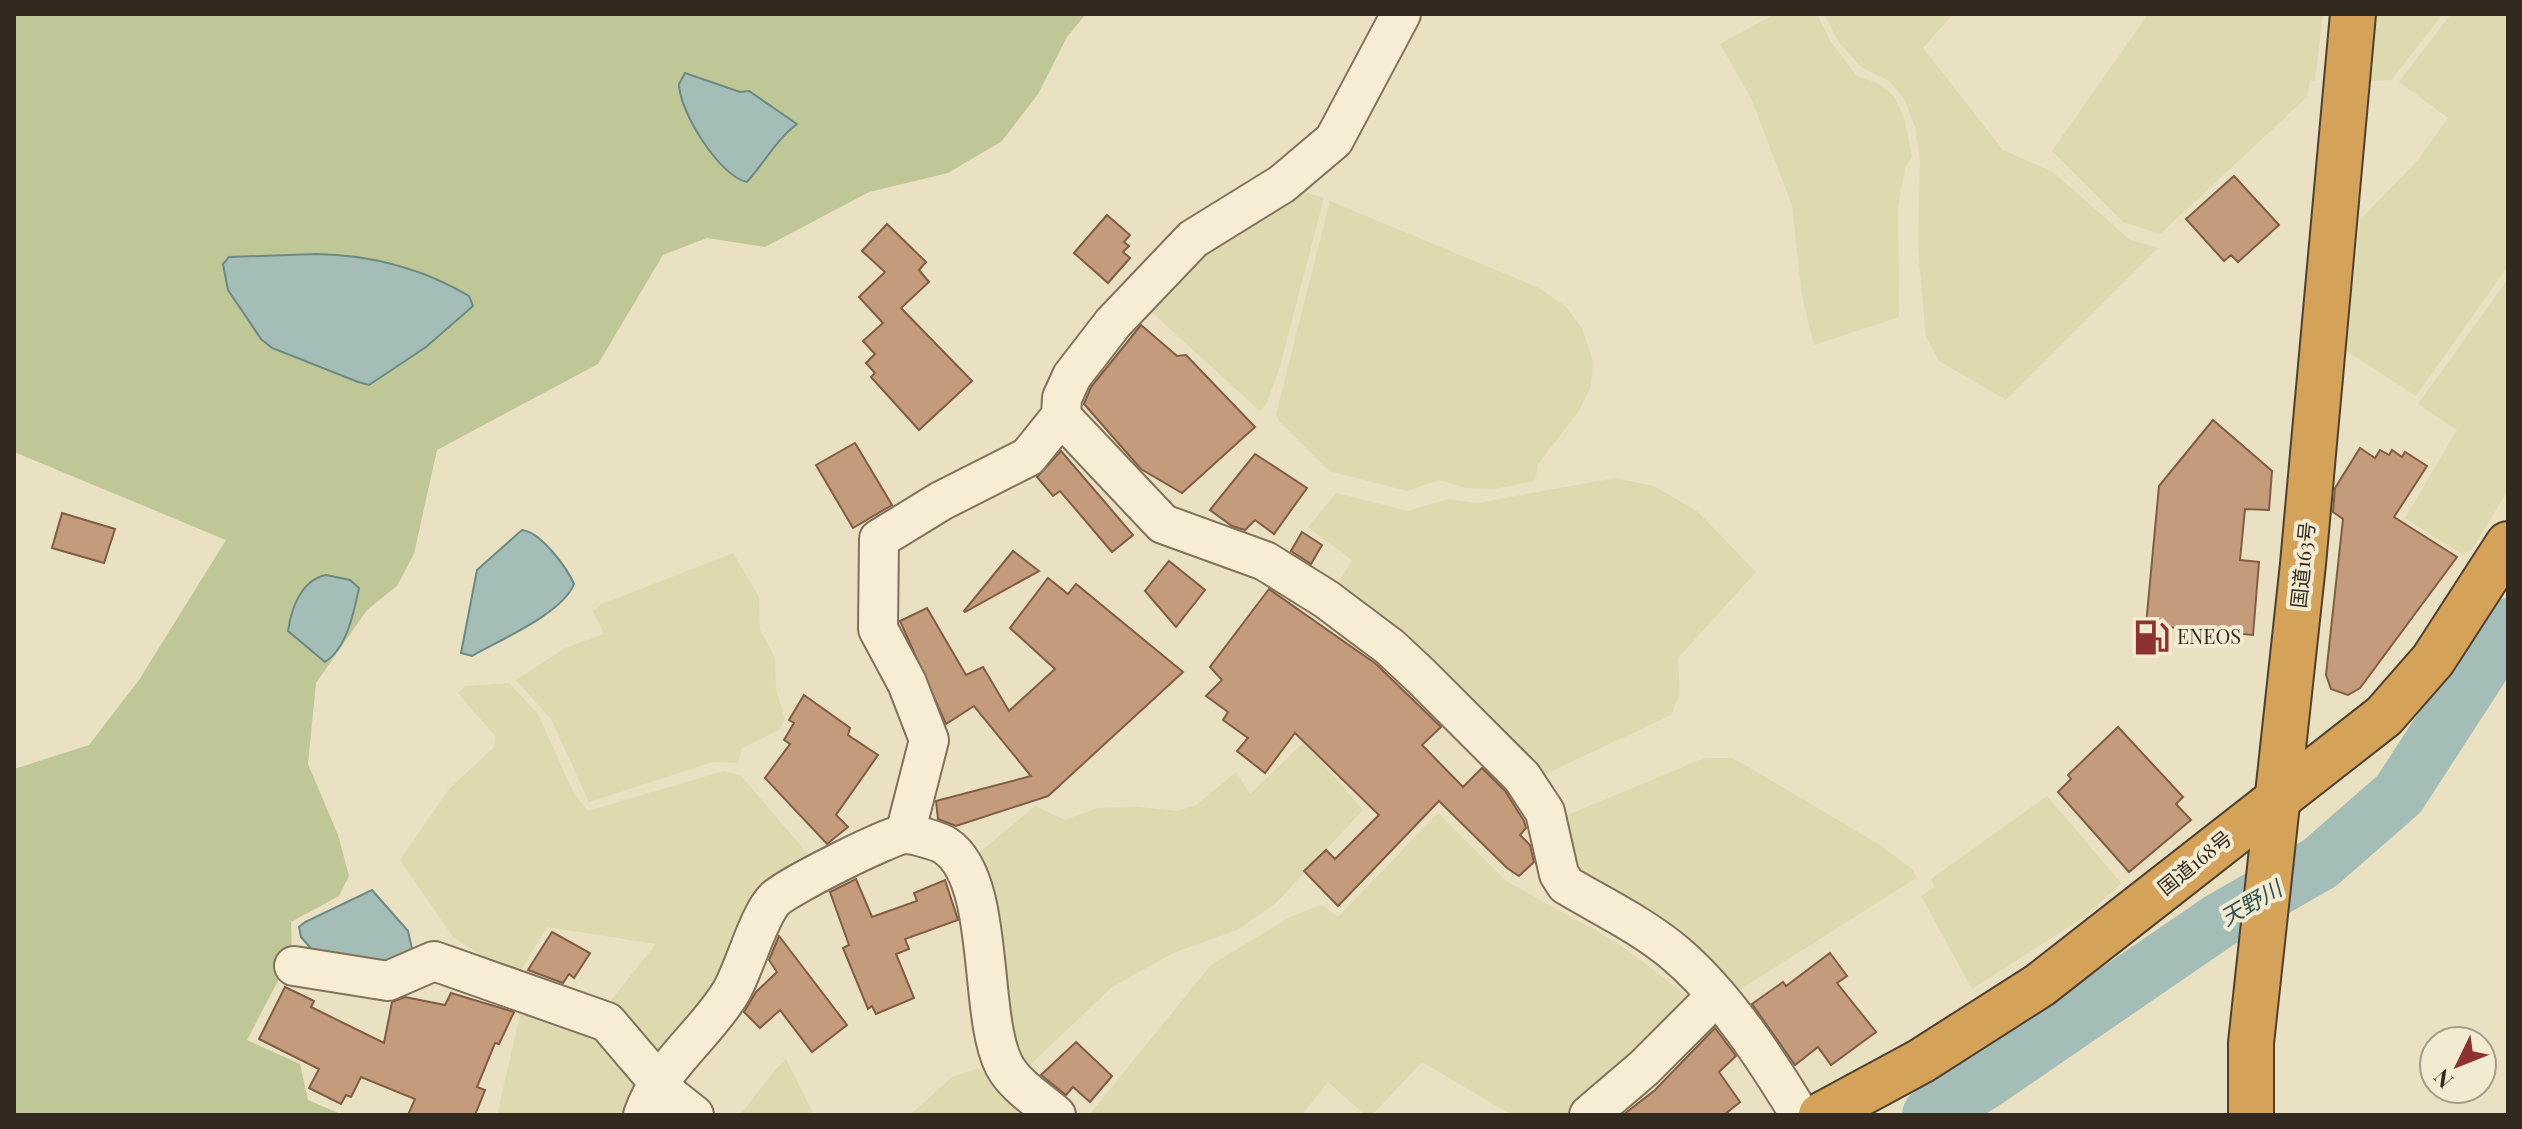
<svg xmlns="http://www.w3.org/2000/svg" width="2522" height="1129" viewBox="0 0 2522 1129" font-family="'Playfair Display','Noto Sans JP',serif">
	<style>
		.farmland { fill: #dfd9b0 }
		.green { fill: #c0c797 }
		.water { fill: #a4bdb7; stroke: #6c8a84; stroke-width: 2 }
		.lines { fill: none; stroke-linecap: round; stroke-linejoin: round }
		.river { stroke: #a4bdb7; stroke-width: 56 }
		.building { fill: #c59c7b; stroke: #805d43; stroke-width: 2 }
		.street-casing { stroke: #82715b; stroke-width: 42 }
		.highway-casing { stroke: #50402f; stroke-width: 48 }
		.street { stroke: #f6edd4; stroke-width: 38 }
		.highway { stroke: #d4a259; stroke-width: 44 }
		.labels { text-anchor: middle; stroke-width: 8; stroke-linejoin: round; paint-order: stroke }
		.street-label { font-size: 20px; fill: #33291e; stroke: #f2ead1 }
		.poi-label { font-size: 20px; fill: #33291e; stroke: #f2ead1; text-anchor: start }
		.water-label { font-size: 22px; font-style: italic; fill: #2e5251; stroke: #f2ead1 }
	</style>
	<rect width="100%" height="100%" fill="#eae0c2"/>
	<g class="farmland">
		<polygon points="1775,14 1817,14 1831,42 1857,76 1879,84 1894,96 1904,118 1912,156 1905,168 1898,207 1899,317 1814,345 1802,296 1792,205 1751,98 1720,44"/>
		<polygon points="1824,14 1953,14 1923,48 2003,150 2053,172 2130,240 2158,248 2006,400 1939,361 1926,337 1918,248 1920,159 1915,127 1904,99 1889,81 1862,68 1838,41"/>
		<polygon points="2144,14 2323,14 2315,81 2310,80 2307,97 2160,234 2123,222 2052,151 2146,17"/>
		<polygon points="2373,14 2443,14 2391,80 2368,81"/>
		<polygon points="2451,14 2508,14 2508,266 2416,396 2345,350 2360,220 2418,160 2448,118 2399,82"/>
		<polygon points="1298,190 1324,198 1280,366 1267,403 1260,411 1147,308 1181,267"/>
		<polygon points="1330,201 1539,288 1566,307 1582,328 1593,361 1591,386 1579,411 1538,464 1535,481 1495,489 1466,488 1439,480 1407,491 1329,471 1279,421 1276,414"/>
		<polygon points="2508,279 2508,490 2473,548 2463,555 2405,518 2457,430 2418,404"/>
		<polygon points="1615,478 1654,486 1698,512 1756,572 1678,658 1680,694 1671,715 1539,777 1333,592 1352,560 1308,527 1336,493 1408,511 1448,499 1478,503"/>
		<polygon points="733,553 759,597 760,630 775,658 776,689 785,720 779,730 742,748 738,763 713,762 589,802 551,719 516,680 565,648 604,634 593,611 600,605"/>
		<polygon points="509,683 538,714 574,794 588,811 724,771 741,776 815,862 654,1066 601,1013 656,944 547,927 517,977 453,937 400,860 449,789 493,748 496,737 458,693 465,686"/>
		<polygon points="1304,742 1363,810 1275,904 1237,930 1173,953 1112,987 1030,1065 1018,1063 975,856 1035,806 1065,820 1098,808 1139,807 1177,811 1196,805 1236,772 1250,794"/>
		<polygon points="1705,758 1732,758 1745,765 1880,845 1913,870 1916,878 1730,996 1571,870 1560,818"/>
		<polygon points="2047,796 2121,883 2087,915 1972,989 1921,896 1934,887 1931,879"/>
		<polygon points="1438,813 1506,881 1616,942 1699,1004 1573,1115 1512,1115 1422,1062 1372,1115 1365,1115 1328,1082 1302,1115 1089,1115 1211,965 1290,917 1322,905 1338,917"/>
		<polygon points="523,1002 589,1026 642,1084 631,1115 497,1115"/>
		<polygon points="786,1059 814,1115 740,1115 775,1070"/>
		<polygon points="979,1068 1025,1115 910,1115 952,1077"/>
	</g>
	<polygon class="green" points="14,14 1086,14 1067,37 1038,94 1002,141 948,173 869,192 765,247 707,238 663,255 598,364 437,450 414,554 397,586 367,610 316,683 308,764 338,835 349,876 339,896 291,922 292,954 247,1040 300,1064 308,1100 343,1115 14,1115 14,769 89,745 139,680 226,540 14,452"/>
	<g class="water">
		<path d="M685,73L740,92L749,91L797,124C777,139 764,163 747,182C720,177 679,111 679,84Z"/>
		<path d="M316,254C371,255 422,268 469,296L473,306L426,347L369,385L358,382L272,348L261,339L228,290L223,264L229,257Z"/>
		<path d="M522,530C541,532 567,568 574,584C563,613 500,640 472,656L461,653L477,570Z"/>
		<path d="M326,575L350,580L359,588C354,612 347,648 325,662L288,631C291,609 301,580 326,575Z"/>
		<polygon points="372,890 408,931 415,962 389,970 314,952 301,937 299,927 305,922"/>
	</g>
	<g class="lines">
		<polyline class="river" points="1930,1115 1984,1082 2219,921 2320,863 2399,794 2508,626"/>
	</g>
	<g class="building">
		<polygon points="2234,176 2279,225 2238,262 2231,255 2224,261 2186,219"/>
		<polygon points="1107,215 1130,235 1124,242 1129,246 1123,252 1130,258 1108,283 1074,253"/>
		<polygon points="887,224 926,262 919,270 929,282 901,308 972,381 919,430 871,377 875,373 866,363 875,354 863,341 883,323 859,297 885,272 862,251"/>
		<polygon points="1141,325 1177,356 1186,355 1255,427 1182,493 1141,469 1084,404 1091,387"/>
		<polygon points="2213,420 2272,471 2269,510 2245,509 2240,560 2259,562 2253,635 2146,625 2159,486"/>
		<polygon points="855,443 892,505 853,528 816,465"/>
		<polygon points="2360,448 2375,458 2380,450 2389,455 2392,450 2402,457 2405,452 2427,466 2394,517 2457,557 2360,688 2348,695 2331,689 2326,675 2343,519 2333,512 2335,488"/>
		<polygon points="1061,451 1133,535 1112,552 1060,491 1053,496 1037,477"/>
		<polygon points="1255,454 1307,488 1274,534 1255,520 1245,530 1232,526 1210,510"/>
		<polygon points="62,513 115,529 104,563 52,548"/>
		<polygon points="1302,532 1322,545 1311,564 1291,551"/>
		<polygon points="1013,551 1039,571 965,612 964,611"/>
		<polygon points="1169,561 1205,590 1176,627 1145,591"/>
		<polygon points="1048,578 1068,594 1076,584 1183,672 1048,796 956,826 938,819 936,801 1031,776 974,706 946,724 900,621 927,608 966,675 983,667 1009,711 1055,669 1010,628"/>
		<polygon points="1269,589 1376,664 1441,727 1422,745 1463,787 1482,768 1505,791 1524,821 1526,828 1520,835 1530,845 1534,862 1519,876 1507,868 1439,801 1338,906 1304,871 1326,850 1335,859 1379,815 1295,733 1265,773 1237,751 1248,738 1223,720 1228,712 1206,696 1222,680 1210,667"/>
		<polygon points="804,695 850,728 848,735 878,755 836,815 848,827 827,844 765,778 790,744 784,740 794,723 789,720"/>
		<polygon points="2118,727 2183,797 2176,804 2191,820 2129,872 2058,792 2071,779 2068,775"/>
		<polygon points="856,879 872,917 917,901 914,893 945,880 958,920 905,939 909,949 896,954 914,998 876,1014 872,1006 868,1009 843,948 849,945 830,892"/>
		<polygon points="552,932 590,953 574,978 569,974 563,983 528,970"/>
		<polygon points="779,936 847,1025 812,1052 780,1010 760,1028 744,1012 756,992 777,972 769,960"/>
		<polygon points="1830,953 1847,976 1837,983 1876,1032 1831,1065 1818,1047 1795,1065 1752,1004 1783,982 1786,986"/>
		<polygon points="285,987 314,1001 311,1007 384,1043 392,1002 405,997 445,1005 451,993 514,1012 499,1044 495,1043 477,1087 485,1090 475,1115 408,1115 415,1099 361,1077 351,1097 346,1095 341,1104 309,1088 319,1069 259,1039"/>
		<polygon points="1715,1028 1736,1056 1719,1072 1740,1102 1724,1115 1623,1115 1655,1090"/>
		<polygon points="1076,1042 1112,1076 1090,1102 1073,1087 1066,1095 1041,1075"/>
	</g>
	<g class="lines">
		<defs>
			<g id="street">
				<path d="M1061,416L1163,524L1265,561L1326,599L1390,647L1421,676L1522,777L1545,812L1559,874L1566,885C1603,907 1643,926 1676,954C1726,997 1766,1059 1800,1115"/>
				<polyline points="905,834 929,740 907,683 878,629 879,539 941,501 1028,457 1061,416 1062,398 1072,376 1113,323 1193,239 1282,184 1334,140 1401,14"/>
				<polyline points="294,966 388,981 434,961 607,1022 670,1096 694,1115"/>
				<path d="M643,1115C659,1067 705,1035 731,992C744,970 759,914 775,899C787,887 890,835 905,834C913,834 939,841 946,846C996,880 978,1014 1004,1065C1015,1086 1039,1100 1056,1115"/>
				<polyline points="1589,1115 1644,1068 1716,996"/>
			</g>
			<g id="highway">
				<polyline points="1821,1115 1921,1061 2040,985 2384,716 2433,660 2508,544"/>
				<polyline points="2251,1115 2251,1043 2303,564 2353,14"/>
			</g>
		</defs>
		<use href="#street" class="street-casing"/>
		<use href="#highway" class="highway-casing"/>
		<use href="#street" class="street"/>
		<use href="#highway" class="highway"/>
	</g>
	<defs>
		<symbol id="fuel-bare" viewBox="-9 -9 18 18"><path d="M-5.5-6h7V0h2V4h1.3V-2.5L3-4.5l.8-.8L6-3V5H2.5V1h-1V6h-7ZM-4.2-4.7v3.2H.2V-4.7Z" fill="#8d3230" stroke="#f2ead1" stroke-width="2.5" paint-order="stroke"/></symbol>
	</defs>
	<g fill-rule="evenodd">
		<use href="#fuel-bare" x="2126" y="612" width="51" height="51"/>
	</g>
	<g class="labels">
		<g class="street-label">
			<text transform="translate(2303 565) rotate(-84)" y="7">国道163号</text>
			<text transform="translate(2195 863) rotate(-39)" y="7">国道168号</text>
		</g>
		<g class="poi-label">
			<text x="2177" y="644">ENEOS</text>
		</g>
		<g class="water-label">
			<text transform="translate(2251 903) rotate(-30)" y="8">天野川</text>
		</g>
	</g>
	<rect width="2522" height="1129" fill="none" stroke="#33291e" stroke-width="32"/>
	<g transform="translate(2458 1065) rotate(227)"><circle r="38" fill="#f2ead1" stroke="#a69d89" stroke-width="2"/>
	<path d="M0-6L14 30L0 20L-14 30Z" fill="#8d3230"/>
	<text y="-12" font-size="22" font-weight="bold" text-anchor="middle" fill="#33291e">N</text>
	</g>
</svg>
